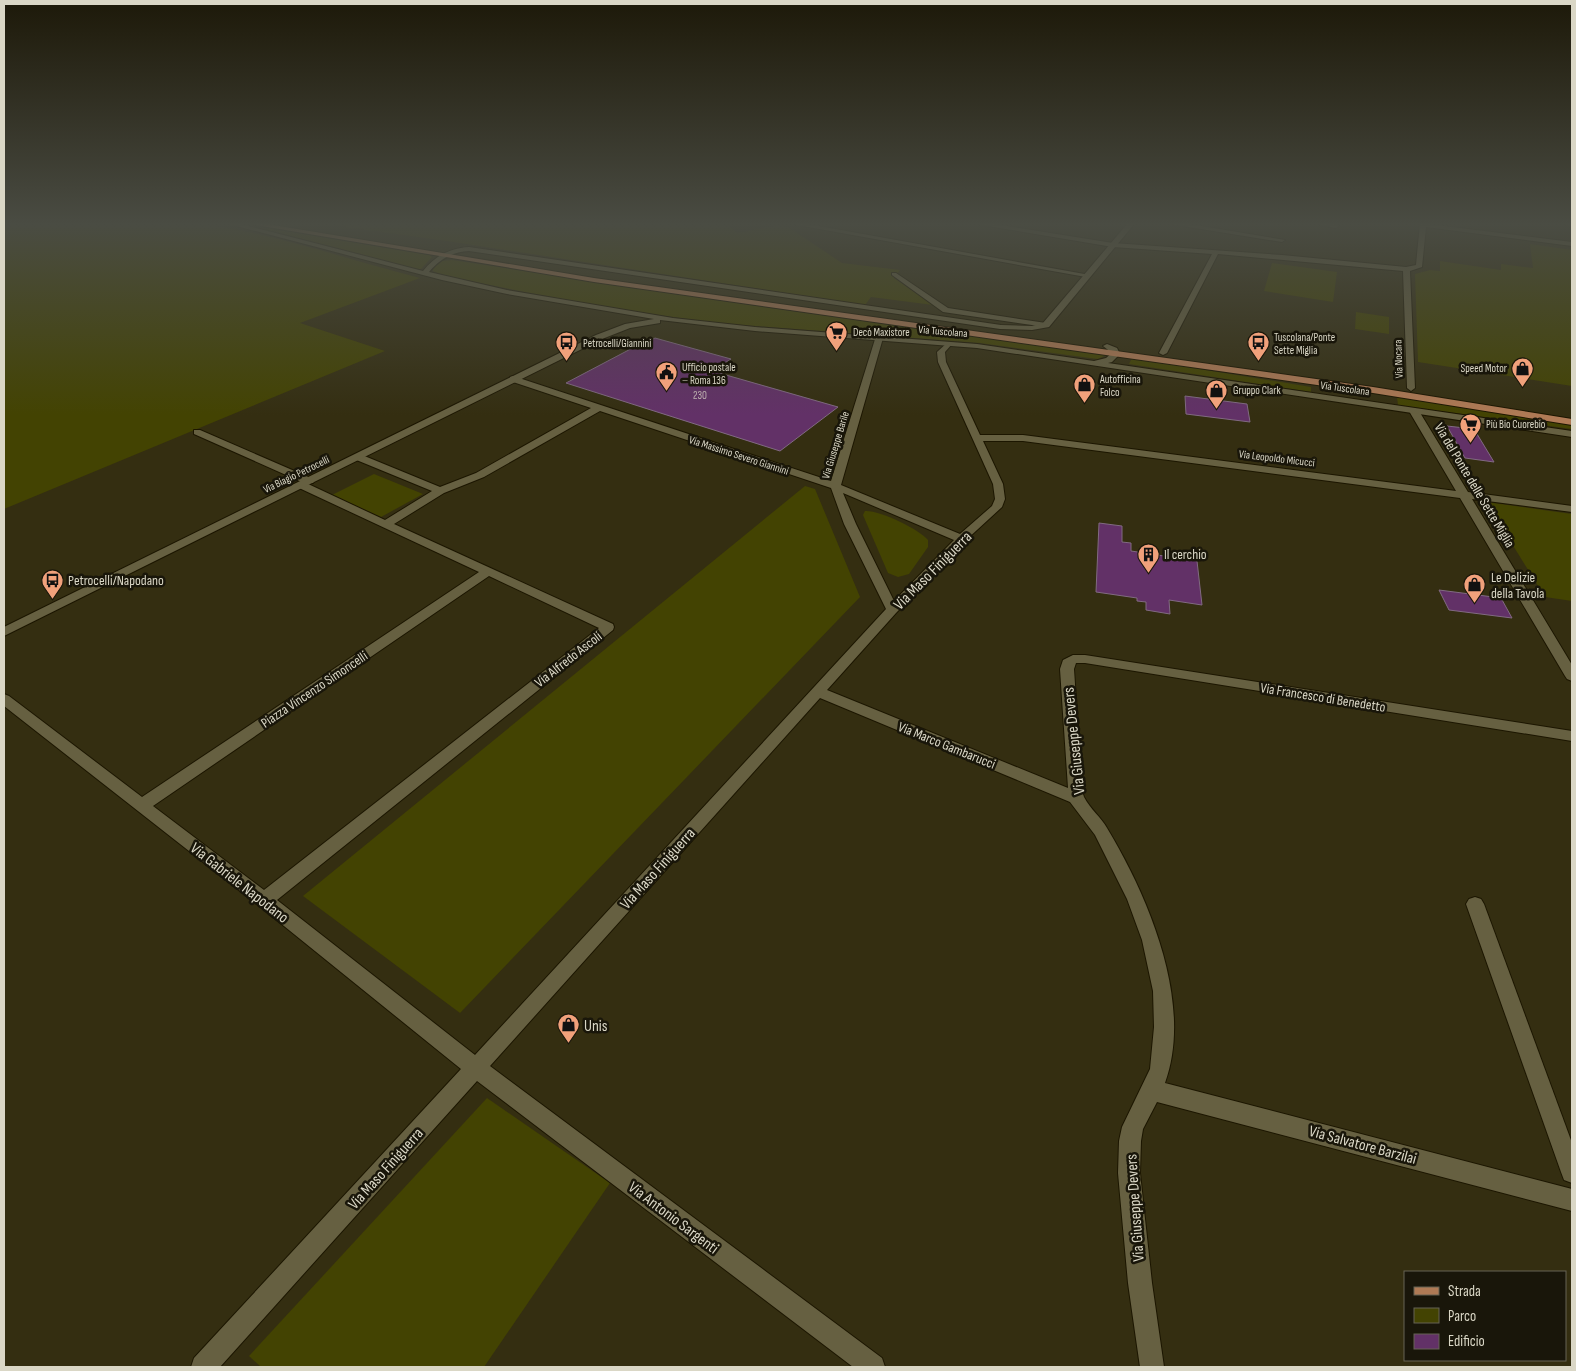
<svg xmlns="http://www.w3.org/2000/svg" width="1576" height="1371" viewBox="0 0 1576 1371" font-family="'Sofia Sans Condensed',sans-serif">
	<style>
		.green { fill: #434302 }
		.building { fill: #623167; stroke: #816a82 }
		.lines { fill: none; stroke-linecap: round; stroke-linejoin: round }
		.minor-casing { stroke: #1c1600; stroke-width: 2 }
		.tertiary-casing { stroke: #1c1600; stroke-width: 2 }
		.primary-casing { stroke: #1c1600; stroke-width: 2 }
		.minor { fill: #666041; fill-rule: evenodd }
		.tertiary { fill: #666041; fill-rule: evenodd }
		.primary { fill: #af7a55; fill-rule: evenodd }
		.labels { text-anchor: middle; stroke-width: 5; stroke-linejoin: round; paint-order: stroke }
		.far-street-label { font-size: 11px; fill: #dad7c6; stroke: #19160a }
		.far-poi-label { font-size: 11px; fill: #dad7c6; stroke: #19160a; text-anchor: start }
		.number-label { font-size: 11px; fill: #bcaeae }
		.street-label { font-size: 14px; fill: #dad7c6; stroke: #19160a }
		.poi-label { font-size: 14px; fill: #dad7c6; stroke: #19160a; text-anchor: start }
		.near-street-label { font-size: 16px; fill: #dad7c6; stroke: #19160a }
		.near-poi-label { font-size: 16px; fill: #dad7c6; stroke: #19160a; text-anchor: start }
	</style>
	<rect width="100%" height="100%" fill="#342e11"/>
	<g class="green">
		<path d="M4,223H197C272,233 346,259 420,278L300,323L385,351L4,509Z"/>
		<polygon points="317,223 724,223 738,233 777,225 788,227 842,263 900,270 894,278 933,305 871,297 865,305 447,241"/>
		<polygon points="258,228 266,228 429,255 432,257 420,270"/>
		<polygon points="1530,244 1572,250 1572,386 1418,362 1415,274 1430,270 1440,271 1440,261 1501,270 1501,264 1533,268"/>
		<path d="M452,260L771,308L1106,355L1098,359L1090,358L980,343L716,323C624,311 533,295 443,275L433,271V268L441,261Z"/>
		<polygon points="1272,263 1337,272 1333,302 1264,291"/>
		<polygon points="1356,312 1389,317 1389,334 1355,329"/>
		<polygon points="1132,358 1311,387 1311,392 1129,364"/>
		<polygon points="1397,397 1572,425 1572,429 1398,405"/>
		<polygon points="374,474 423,494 381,517 332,495"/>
		<polygon points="805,486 815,489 860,597 460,1013 303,896"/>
		<polygon points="1486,502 1572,514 1572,601 1545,597"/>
		<path d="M865,511C879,510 919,529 928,540V547L909,574L898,577L888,573L863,515Z"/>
		<polygon points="487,1098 610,1183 484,1367 261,1367 249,1356"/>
	</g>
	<g class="building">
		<polygon points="655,338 731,359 712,371 838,407 780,451 566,383 642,343 645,344"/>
		<polygon points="1185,396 1247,404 1250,422 1186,414"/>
		<polygon points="1447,426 1474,429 1494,462 1465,458"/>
		<polygon points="1099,523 1122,526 1122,542 1131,543 1131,551 1197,561 1202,605 1169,600 1170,614 1146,610 1146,602 1137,601 1137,598 1096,592"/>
		<polygon points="1439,590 1501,598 1512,618 1449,610"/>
	</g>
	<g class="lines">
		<defs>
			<g id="minor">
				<polygon points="786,223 802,223 1090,275 1086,277"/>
				<polygon points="970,223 988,223 1113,243 1282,255 1406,267 1416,265 1420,223 1572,242 1572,246 1426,227 1422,267 1410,271 1415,388 1411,391 1407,388 1403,271 1218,254 1167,353 1163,355 1159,353 1212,254 1113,247"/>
				<polygon points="1164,223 1183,223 1285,240 1282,242"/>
				<polygon points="1311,223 1331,223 1339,226 1336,228"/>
				<polygon points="1564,223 1572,223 1572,227 1565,224"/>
				<polygon points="892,273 896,273 948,308 1046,323 1050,325 1046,327 943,312 892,275"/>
				<path d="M876,336L883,338L841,485L960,534L992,506L995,499L993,484L938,362L937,352L948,342L952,344L945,352L946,362L980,435H1023L1456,491L1409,411L1414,408L1419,411L1468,492L1572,506V512L1472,499L1572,665V681L1567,679L1565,676L1460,498L1023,441H983L1003,484L1005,499L1002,507L965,541L896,613L827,690L1068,788L1060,669L1063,660L1073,655H1085L1572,731V741L1085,663H1076L1074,669C1076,702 1079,735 1081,767C1082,776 1081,790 1084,797C1090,809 1101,817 1107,828C1148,896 1194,1003 1165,1083L1572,1189V1211L1157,1102L1143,1129L1141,1141L1140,1173L1152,1283L1164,1367H1140L1128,1283L1118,1173L1119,1141L1122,1127L1150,1069L1154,1027L1153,991L1142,940L1127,899L1095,835L1070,802L820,698L490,1066L882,1358L885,1367H853L477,1081L220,1367H191L194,1358L461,1069L258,905L4,706V694L9,696L142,797L479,572L297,487L296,485L297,483H304L194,434V430H200L313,479L314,481L313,483H306L385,520L432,491L354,459V455H362L440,487L476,473L591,408L510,381V377L513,376L831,481ZM600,411L831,488L844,524L886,609L475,1055L277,900L613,630L614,627L613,624L394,524L444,493L484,477ZM843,493L954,540L894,601L856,524ZM489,576L599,628L264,890L153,806Z"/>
				<polygon points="1475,897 1481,899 1484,904 1572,1143 1572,1183 1564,1180 1561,1172 1466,904 1469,899"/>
			</g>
			<path id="tertiary" d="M225,223H237L423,271C435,256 450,248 469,247L1001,325L1032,326L1043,323L1128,223H1135L1049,327L1032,330L1000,329L469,251C452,252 440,259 429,272L507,290L673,318L755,327L977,344L1094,361L1106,358L1112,353L1103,346L1107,344L1117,348L1120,354L1112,362L1108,363L1572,431V437L977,348L755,331L660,320V323L630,328L602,339L4,636V627L596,335L625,324L654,319L507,294L442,280Z"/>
			<polygon id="primary" points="244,223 261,223 594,278 1373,387 1572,419 1572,425 1373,393 594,282"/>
		</defs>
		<use href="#minor" class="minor-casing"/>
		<use href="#tertiary" class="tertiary-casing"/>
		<use href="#primary" class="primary-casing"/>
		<use href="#minor" class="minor"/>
		<use href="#tertiary" class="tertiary"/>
		<use href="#primary" class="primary"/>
	</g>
	<linearGradient id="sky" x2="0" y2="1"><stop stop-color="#1d1909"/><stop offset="0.54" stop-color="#4a4c43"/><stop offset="1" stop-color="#4a4c43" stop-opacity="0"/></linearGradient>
	<rect width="1576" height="415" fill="url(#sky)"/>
	<defs>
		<symbol id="supermarket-pin" viewBox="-11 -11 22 30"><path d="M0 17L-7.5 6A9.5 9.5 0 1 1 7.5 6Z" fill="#f1a17b" stroke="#19160a"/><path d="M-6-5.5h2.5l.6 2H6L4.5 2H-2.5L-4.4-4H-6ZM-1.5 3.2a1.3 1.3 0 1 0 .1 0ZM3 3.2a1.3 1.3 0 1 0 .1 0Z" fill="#111"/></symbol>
		<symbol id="bus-pin" viewBox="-11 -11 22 30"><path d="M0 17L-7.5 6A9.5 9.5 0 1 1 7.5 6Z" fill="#f1a17b" stroke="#19160a"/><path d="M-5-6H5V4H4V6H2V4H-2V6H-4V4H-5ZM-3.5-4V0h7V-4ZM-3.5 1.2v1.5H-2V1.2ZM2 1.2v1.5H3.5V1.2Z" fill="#111"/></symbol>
		<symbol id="shop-pin" viewBox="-11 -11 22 30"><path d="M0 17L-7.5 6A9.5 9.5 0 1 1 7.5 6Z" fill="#f1a17b" stroke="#19160a"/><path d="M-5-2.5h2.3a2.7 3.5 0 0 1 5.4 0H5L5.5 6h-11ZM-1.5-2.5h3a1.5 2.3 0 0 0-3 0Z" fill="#111"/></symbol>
		<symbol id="civic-pin" viewBox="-11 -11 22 30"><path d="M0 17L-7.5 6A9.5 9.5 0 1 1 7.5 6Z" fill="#f1a17b" stroke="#19160a"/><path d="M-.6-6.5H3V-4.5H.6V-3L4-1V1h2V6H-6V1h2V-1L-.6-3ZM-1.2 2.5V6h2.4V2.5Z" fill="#111"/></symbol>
		<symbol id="building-pin" viewBox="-11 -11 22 30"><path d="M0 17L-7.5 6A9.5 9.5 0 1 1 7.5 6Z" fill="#f1a17b" stroke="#19160a"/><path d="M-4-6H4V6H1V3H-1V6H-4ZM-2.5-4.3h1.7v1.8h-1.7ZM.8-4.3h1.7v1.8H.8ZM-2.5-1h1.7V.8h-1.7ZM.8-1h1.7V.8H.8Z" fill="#111"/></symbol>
	</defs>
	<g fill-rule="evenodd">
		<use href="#supermarket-pin" x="824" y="320" width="25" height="34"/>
		<use href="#bus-pin" x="554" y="330" width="25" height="34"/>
		<use href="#bus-pin" x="1246" y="330" width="25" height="34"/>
		<use href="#shop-pin" x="1510" y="356" width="25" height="34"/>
		<use href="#civic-pin" x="654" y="360" width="25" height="34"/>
		<use href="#shop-pin" x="1072" y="372" width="25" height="34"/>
		<use href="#shop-pin" x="1204" y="378" width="25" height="34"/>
		<use href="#supermarket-pin" x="1458" y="412" width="25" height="34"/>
		<use href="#building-pin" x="1136" y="542" width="25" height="34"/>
		<use href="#bus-pin" x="40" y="568" width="25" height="34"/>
		<use href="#shop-pin" x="1462" y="572" width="25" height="34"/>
		<use href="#shop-pin" x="556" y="1012" width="25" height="34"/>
	</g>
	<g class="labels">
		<g class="far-street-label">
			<text transform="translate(943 331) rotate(5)" y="4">Via Tuscolana</text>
			<text transform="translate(1398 359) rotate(-92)" y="4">Via Nocara</text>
			<text transform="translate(1345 388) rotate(8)" y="4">Via Tuscolana</text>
			<text transform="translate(835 445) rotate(-73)" y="4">Via Giuseppe Barile</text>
			<text transform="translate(739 455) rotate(18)" y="4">Via Massimo Severo Giannini</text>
			<text transform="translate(1277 458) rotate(7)" y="4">Via Leopoldo Micucci</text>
			<text transform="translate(296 474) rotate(-26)" y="4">Via Biagio Petrocelli</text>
		</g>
		<g class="far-poi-label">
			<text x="853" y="336">Decò Maxistore</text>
			<text x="1274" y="341">Tuscolana/Ponte<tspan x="1274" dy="13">Sette Miglia</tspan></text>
			<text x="583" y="347">Petrocelli/Giannini</text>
			<text x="682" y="371">Ufficio postale<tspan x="682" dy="13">– Roma 136</tspan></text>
			<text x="1507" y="372" text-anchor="end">Speed Motor</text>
			<text x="1100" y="383">Autofficina<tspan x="1100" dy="13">Folco</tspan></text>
			<text x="1233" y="394">Gruppo Clark</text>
			<text x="1486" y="428">Più Bio Cuorebio</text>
		</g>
		<g class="number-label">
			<text x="700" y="399">230</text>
		</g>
		<g class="street-label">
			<text transform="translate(1475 485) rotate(59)" y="5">Via del Ponte delle Sette Miglia</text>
			<text transform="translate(568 659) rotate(-38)" y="5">Via Alfredo Ascoli</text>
			<text transform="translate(314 689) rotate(-34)" y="5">Piazza Vincenzo Simoncelli</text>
			<text transform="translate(1323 697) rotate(9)" y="5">Via Francesco di Benedetto</text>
			<text transform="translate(947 745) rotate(22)" y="5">Via Marco Gambarucci</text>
		</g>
		<g class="poi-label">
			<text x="1164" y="559">Il cerchio</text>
			<text x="1491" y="582">Le Delizie<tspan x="1491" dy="16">della Tavola</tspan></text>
			<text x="68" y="585">Petrocelli/Napodano</text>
		</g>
		<g class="near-street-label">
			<text transform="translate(932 570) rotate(-45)" y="6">Via Maso Finiguerra</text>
			<text transform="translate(1073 741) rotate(-96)" y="6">Via Giuseppe Devers</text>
			<text transform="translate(657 868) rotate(-48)" y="6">Via Maso Finiguerra</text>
			<text transform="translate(240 882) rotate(38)" y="6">Via Gabriele Napodano</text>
			<text transform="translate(1363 1144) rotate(15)" y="6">Via Salvatore Barzilai</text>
			<text transform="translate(385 1168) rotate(-48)" y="6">Via Maso Finiguerra</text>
			<text transform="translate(1134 1208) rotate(-94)" y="6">Via Giuseppe Devers</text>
			<text transform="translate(674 1217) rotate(37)" y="6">Via Antonio Sargenti</text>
		</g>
		<g class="near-poi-label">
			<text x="584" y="1031">Unis</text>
		</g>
	</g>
	<rect width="1576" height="1371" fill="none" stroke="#dad7c6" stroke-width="10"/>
	<rect x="1404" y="1271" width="162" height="90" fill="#19160a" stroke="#666355"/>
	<rect x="1414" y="1287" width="25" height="8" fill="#af7a55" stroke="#666355"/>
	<text x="1448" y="1296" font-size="15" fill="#dad7c6">Strada</text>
	<rect x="1414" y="1308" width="25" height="15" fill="#434302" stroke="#666355"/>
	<text x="1448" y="1321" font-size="15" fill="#dad7c6">Parco</text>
	<rect x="1414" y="1334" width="25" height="15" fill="#623167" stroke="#666355"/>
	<text x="1448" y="1346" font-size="15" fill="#dad7c6">Edificio</text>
</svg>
